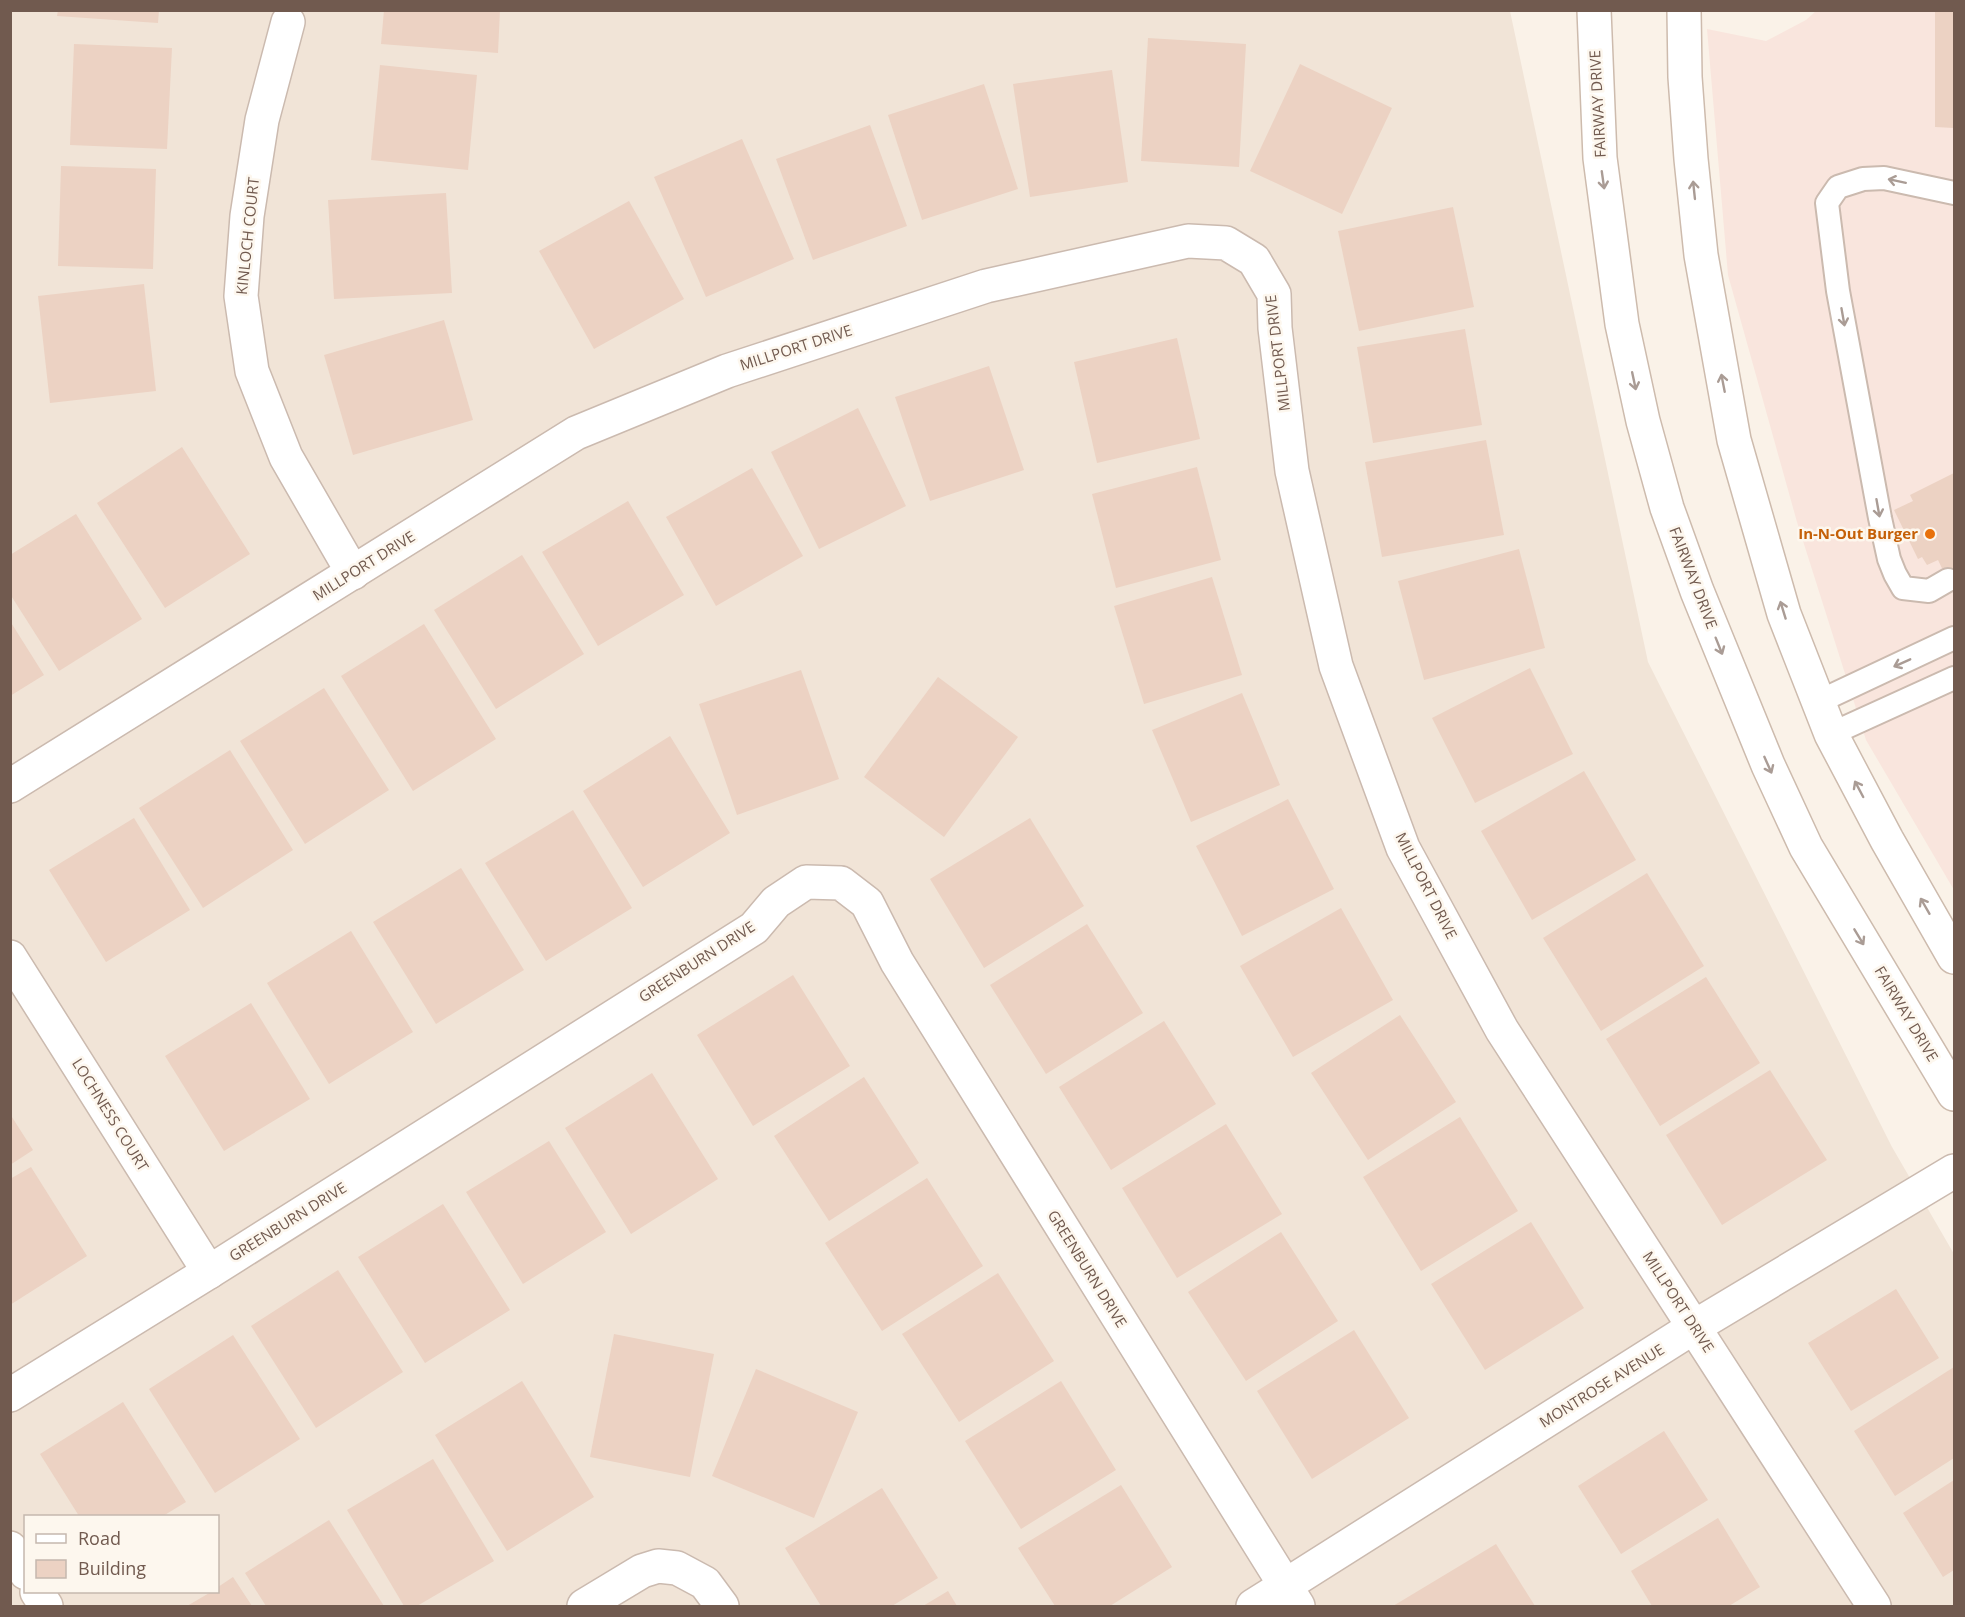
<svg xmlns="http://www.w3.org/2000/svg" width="1965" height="1617" viewBox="0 0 1965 1617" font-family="'Open Sans',sans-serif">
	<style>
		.residential { fill: #f1e4d7; fill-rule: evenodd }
		.commercial { fill: #f9e5dd }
		.building { fill: #ecd2c3 }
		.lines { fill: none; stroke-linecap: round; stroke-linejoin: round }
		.lane-casing { stroke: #cbbaaf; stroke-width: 26 }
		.street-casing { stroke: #cbbaaf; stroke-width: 36 }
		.secondary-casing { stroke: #cdbbad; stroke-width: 36 }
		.lane { stroke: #fff; stroke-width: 22 }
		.street { stroke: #fff; stroke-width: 33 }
		.secondary { stroke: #fff; stroke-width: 33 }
		.oneway { stroke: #aa9c95 }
		.food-dot { fill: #e8710a; stroke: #fdf7ee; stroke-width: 2 }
		.labels { text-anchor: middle; stroke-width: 5; stroke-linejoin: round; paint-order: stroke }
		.street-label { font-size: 15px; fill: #715a4f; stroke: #fdf7ee }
		.food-label { font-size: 15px; font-weight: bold; fill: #c56008; stroke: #fdf7ee; text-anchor: end }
	</style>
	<rect width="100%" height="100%" fill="#faf2e8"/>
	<path class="residential" d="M11,11H1510L1648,662L1892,1147L1954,1254V1606H11ZM26,1516H218V1592H26Z"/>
	<polygon class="commercial" points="1816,11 1954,11 1954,890 1866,740 1797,522 1728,275 1707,29 1766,41 1806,20"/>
	<g class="building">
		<polygon points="58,10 159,10 158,23 57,16"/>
		<polygon points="384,10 500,10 498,53 381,44"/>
		<polygon points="1935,10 1954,10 1954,128 1935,127"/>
		<polygon points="1148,38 1246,44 1239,167 1141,161"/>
		<polygon points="74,44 172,48 167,149 70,145"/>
		<polygon points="1300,64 1392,108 1342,214 1250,171"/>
		<polygon points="380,65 477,75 468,170 371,160"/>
		<polygon points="1112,70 1128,182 1030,197 1013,84"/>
		<polygon points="984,84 1018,189 922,220 888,115"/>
		<polygon points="870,125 907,226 813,260 776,159"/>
		<polygon points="742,139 794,259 706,297 654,177"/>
		<polygon points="61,166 156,169 153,269 58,266"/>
		<polygon points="446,193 452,293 334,299 328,200"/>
		<polygon points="629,201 684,299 594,349 539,251"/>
		<polygon points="1453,207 1474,307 1359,331 1338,231"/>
		<polygon points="144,284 156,391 50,403 38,296"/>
		<polygon points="444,320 473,420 353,455 324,355"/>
		<polygon points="1465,329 1482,425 1373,443 1357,347"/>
		<polygon points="1177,338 1200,439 1097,463 1074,362"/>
		<polygon points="989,366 1024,470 930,501 895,397"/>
		<polygon points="858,408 906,506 819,549 771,452"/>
		<polygon points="1486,440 1504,535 1382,557 1365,462"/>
		<polygon points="182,447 250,554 165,608 97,503"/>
		<polygon points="1197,467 1221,560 1116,588 1092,494"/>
		<polygon points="752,468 803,556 716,606 666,517"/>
		<polygon points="1954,473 1954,593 1938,560 1927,565 1922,557 1918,559 1894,510 1913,501 1910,495"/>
		<polygon points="628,501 684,595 598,646 542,552"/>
		<polygon points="76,514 142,619 59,671 10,594 10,555"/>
		<polygon points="1519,549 1545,648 1424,680 1398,581"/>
		<polygon points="522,555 584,654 496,709 434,610"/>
		<polygon points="1212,577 1242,675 1144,704 1114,606"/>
		<polygon points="10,621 44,675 10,696"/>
		<polygon points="424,624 496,739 413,791 341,676"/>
		<polygon points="1530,668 1573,754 1475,803 1432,718"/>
		<polygon points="801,670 839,779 737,815 699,704"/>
		<polygon points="938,677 1018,737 944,837 864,777"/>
		<polygon points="324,688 389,790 305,844 240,741"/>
		<polygon points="1242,693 1280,785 1191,822 1152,730"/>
		<polygon points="670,736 730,833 643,887 583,791"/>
		<polygon points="230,750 293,850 203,908 139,808"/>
		<polygon points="1584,771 1636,860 1532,920 1481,831"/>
		<polygon points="1288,799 1334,889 1242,936 1196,846"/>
		<polygon points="573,810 632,908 546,961 485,863"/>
		<polygon points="134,818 190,910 106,962 49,870"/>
		<polygon points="1030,818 1084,906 984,968 930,879"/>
		<polygon points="461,868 524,970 436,1024 373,922"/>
		<polygon points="1647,873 1704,966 1601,1031 1543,938"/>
		<polygon points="1341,908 1393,1000 1293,1057 1240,966"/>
		<polygon points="1087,924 1143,1013 1046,1074 990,985"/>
		<polygon points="351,931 413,1032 329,1084 267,983"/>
		<polygon points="793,975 850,1066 753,1126 697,1035"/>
		<polygon points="1706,977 1760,1063 1660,1126 1606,1039"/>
		<polygon points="251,1003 310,1099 224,1151 165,1056"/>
		<polygon points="1400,1015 1456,1102 1368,1160 1311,1073"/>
		<polygon points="1164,1021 1216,1104 1111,1170 1059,1087"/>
		<polygon points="1770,1070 1827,1160 1722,1225 1666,1135"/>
		<polygon points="652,1073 718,1179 631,1234 565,1128"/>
		<polygon points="864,1077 919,1163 829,1221 774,1136"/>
		<polygon points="10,1114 33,1150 10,1165"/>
		<polygon points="1460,1117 1518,1211 1421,1271 1363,1177"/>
		<polygon points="1226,1124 1282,1214 1177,1278 1122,1188"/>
		<polygon points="549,1141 606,1232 523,1284 466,1192"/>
		<polygon points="31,1167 87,1256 10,1305 10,1179"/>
		<polygon points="927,1178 983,1266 882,1331 825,1243"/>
		<polygon points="443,1204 510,1310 425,1363 358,1257"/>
		<polygon points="1531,1222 1584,1308 1485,1370 1431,1284"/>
		<polygon points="1281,1232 1338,1321 1246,1381 1188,1292"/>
		<polygon points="338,1270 403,1372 316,1428 251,1326"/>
		<polygon points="998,1273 1054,1361 959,1422 902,1334"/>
		<polygon points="1896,1289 1939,1358 1851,1411 1808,1343"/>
		<polygon points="1354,1330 1409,1418 1312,1479 1257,1391"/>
		<polygon points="614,1334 714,1354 690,1477 590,1457"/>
		<polygon points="233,1335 300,1439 215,1493 149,1389"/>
		<polygon points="1954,1367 1954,1458 1895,1496 1854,1431"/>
		<polygon points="756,1369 858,1412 814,1518 712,1476"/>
		<polygon points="522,1381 594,1497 507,1551 435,1435"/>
		<polygon points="1061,1381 1116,1470 1021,1529 965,1441"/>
		<polygon points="123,1402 186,1502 163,1516 79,1516 40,1454"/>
		<polygon points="1664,1431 1708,1500 1621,1554 1578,1486"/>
		<polygon points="433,1459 494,1561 417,1606 404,1606 347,1510"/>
		<polygon points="1954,1480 1954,1570 1943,1577 1903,1513"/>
		<polygon points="1121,1485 1172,1567 1110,1606 1055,1606 1018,1548"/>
		<polygon points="882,1488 938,1578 892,1606 821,1606 785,1548"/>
		<polygon points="1718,1518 1760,1587 1729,1606 1652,1606 1631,1571"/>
		<polygon points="329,1520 384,1606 266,1606 245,1573"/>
		<polygon points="1496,1544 1535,1606 1393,1606"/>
		<polygon points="233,1577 252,1606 187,1606 211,1592 218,1592 218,1587"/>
		<polygon points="948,1591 957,1606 923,1606"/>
	</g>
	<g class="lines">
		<defs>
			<g id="lane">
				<polyline points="1948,580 1929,591 1903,588 1895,574 1889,559 1880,518 1838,291 1827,203 1838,187 1863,179 1884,178 1954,193"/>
				<polyline points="1818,702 1954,638"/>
				<polyline points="1831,734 1954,678"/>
			</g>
			<g id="street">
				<polyline points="288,22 262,120 247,216 241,296 252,371 286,457 353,573"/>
				<polyline points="10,786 576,433 727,371 986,286 1188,241 1226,243 1254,260 1274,294 1275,328 1292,471 1336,666 1403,848 1502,1030 1874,1606"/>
				<polyline points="10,957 209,1272"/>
				<polyline points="10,1395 209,1272 754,928 776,902 806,882 841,883 867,903 897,962 1298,1606"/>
				<polyline points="584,1606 642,1571 658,1566 677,1568 705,1583 722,1606"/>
				<polyline points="1253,1606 1694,1327 1954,1171"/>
			</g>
			<g id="secondary">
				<polyline points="1594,10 1600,158 1622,324 1643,421 1667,508 1697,591 1768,765 1806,847 1954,1094"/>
				<polyline points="1684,10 1685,77 1691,159 1701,255 1734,440 1784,614 1831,734 1887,840 1954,957"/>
				<polyline points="10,1548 26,1573"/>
				<polyline points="37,1592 46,1606"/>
			</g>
		</defs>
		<use href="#lane" class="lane-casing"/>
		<use href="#street" class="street-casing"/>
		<use href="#secondary" class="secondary-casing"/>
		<use href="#lane" class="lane"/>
		<use href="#street" class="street"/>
		<use href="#secondary" class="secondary"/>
	</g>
	<defs><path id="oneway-shaft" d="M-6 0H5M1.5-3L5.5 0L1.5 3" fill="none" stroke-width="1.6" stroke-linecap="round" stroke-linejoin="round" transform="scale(1.5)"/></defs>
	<g class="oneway">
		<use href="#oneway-shaft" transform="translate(1603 180) rotate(82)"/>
		<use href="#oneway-shaft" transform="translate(1897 181) rotate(-168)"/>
		<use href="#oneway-shaft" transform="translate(1694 190) rotate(-96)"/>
		<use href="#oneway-shaft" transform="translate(1843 317) rotate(80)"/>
		<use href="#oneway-shaft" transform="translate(1634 381) rotate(78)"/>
		<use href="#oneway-shaft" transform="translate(1723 383) rotate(-101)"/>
		<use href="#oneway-shaft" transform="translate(1878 508) rotate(80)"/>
		<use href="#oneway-shaft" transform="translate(1783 610) rotate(-107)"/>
		<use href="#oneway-shaft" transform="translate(1719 646) rotate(68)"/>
		<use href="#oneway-shaft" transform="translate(1902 663) rotate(156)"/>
		<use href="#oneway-shaft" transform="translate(1768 765) rotate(66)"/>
		<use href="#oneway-shaft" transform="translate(1859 789) rotate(-118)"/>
		<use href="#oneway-shaft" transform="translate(1925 906) rotate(-120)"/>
		<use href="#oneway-shaft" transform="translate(1859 937) rotate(59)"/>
	</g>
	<circle class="food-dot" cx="1930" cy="534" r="6"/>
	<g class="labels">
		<g class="street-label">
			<text transform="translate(1598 104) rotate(-93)" y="5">FAIRWAY DRIVE</text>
			<text transform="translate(248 236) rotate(-84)" y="5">KINLOCH COURT</text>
			<text transform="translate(796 348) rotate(-18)" y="5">MILLPORT DRIVE</text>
			<text transform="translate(1278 353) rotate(-97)" y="5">MILLPORT DRIVE</text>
			<text transform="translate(364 566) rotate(-32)" y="5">MILLPORT DRIVE</text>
			<text transform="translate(1693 578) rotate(69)" y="5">FAIRWAY DRIVE</text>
			<text transform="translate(1426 886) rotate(63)" y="5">MILLPORT DRIVE</text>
			<text transform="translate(697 962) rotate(-33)" y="5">GREENBURN DRIVE</text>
			<text transform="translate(1906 1014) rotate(59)" y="5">FAIRWAY DRIVE</text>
			<text transform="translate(110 1115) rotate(58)" y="5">LOCHNESS COURT</text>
			<text transform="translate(288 1222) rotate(-32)" y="5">GREENBURN DRIVE</text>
			<text transform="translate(1087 1269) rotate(58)" y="5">GREENBURN DRIVE</text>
			<text transform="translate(1678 1302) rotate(57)" y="5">MILLPORT DRIVE</text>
			<text transform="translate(1602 1386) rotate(-32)" y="5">MONTROSE AVENUE</text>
		</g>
		<g class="food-label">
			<text x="1918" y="539">In-N-Out Burger</text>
		</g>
	</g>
	<rect width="1965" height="1617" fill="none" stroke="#715a4f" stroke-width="24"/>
	<rect x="24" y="1515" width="195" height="78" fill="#fdf7ee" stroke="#c5b8ae" stroke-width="1.5"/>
	<rect x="36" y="1534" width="30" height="9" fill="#ffffff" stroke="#c5b8ae" stroke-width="1.5"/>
	<text x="78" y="1545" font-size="18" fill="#715a4f">Road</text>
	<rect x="36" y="1560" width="30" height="18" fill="#ecd2c3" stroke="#c5b8ae" stroke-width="1.5"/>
	<text x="78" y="1575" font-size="18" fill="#715a4f">Building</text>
</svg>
